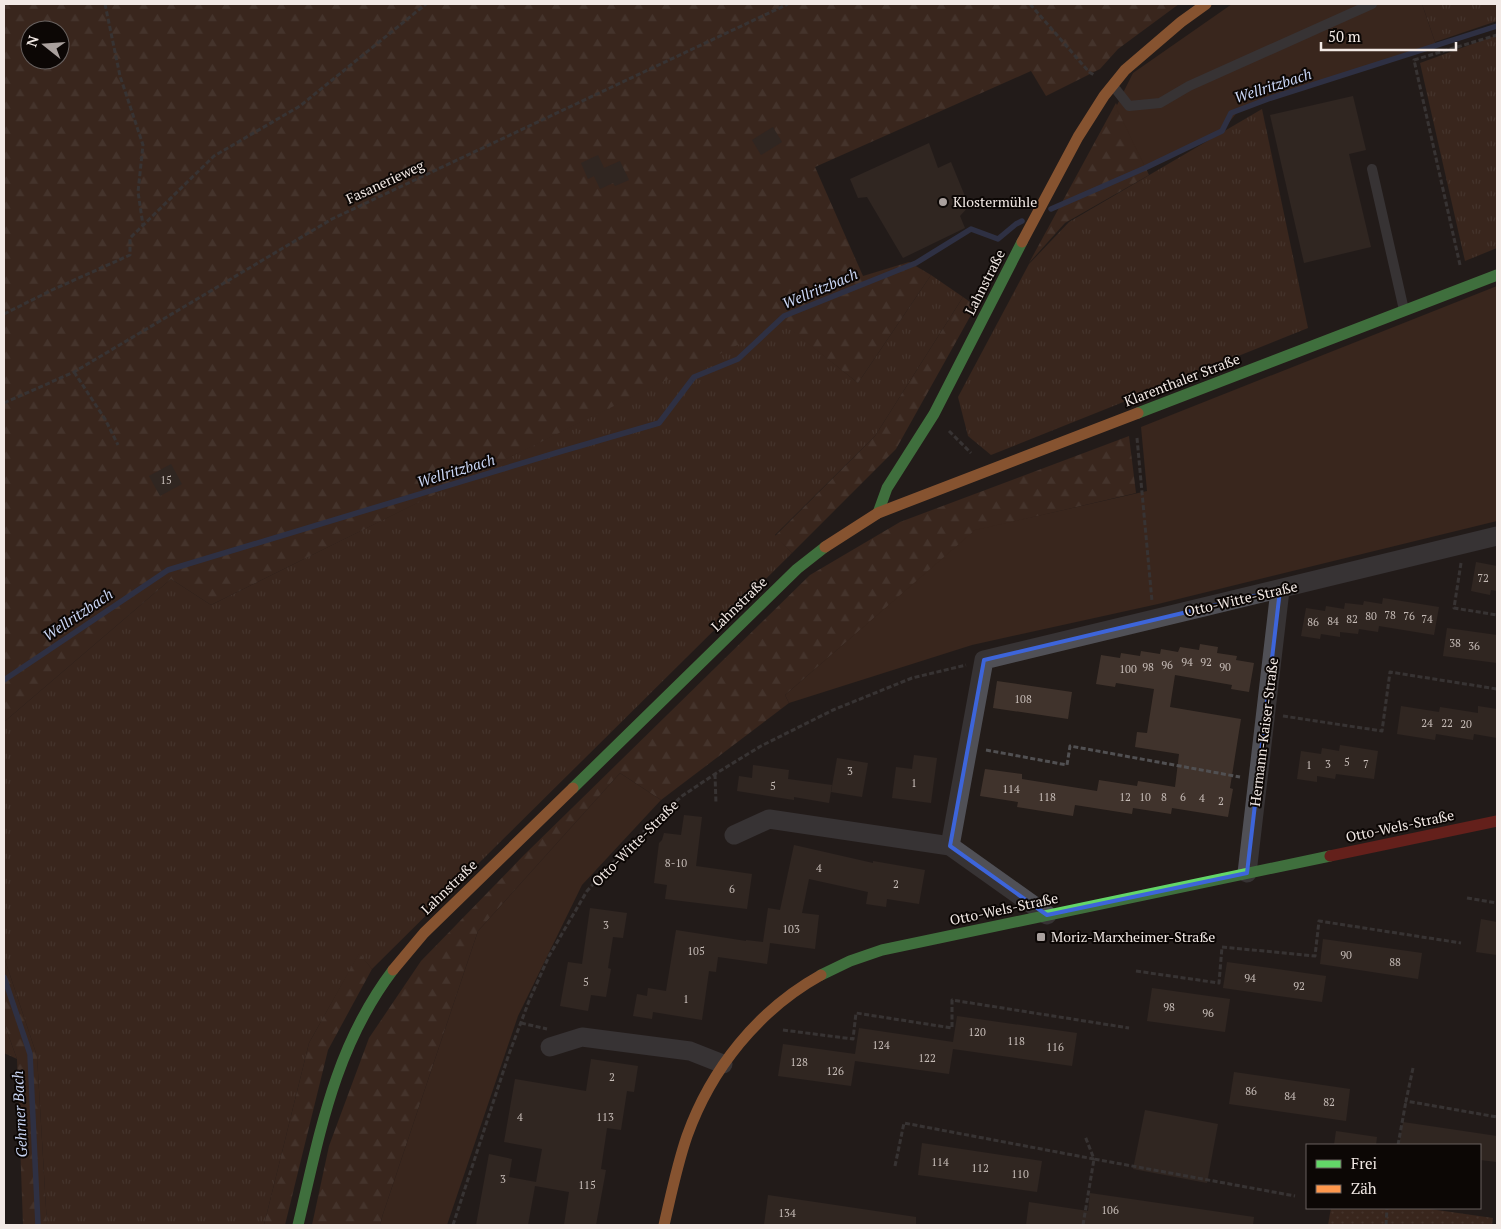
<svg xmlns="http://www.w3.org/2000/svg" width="1501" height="1229" viewBox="0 0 1501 1229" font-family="'PT Serif',serif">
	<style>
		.grass { fill: url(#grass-tufts) }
		.forest { fill: url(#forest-firs); fill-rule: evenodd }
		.park { fill: url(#park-dots) }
		.garden { fill: #543322 }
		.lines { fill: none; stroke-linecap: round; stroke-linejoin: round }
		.stream { stroke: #3c4a77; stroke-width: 5.5 }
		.building { fill: #40332c }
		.path { stroke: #515052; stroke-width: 3; stroke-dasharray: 5 2.5; stroke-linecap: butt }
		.lane { stroke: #505056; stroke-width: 10 }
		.street { stroke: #505056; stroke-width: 19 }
		.fast { stroke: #63d668; stroke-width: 11 }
		.slow { stroke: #ff974d; stroke-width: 11 }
		.jam { stroke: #b3261e; stroke-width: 11 }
		.marked { fill: none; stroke: #3d65da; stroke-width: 4; stroke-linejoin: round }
		.poi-dot { fill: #aaa19e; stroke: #0c0705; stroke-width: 2 }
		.labels { text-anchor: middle; stroke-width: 4; stroke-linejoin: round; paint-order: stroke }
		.number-label { font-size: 11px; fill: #c6bcb7 }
		.street-label { font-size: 14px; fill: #f2e9e5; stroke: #0c0705 }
		.poi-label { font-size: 14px; fill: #f2e9e5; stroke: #0c0705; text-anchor: start }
		.water-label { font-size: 15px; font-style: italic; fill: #cad6f5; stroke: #0c0705 }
	</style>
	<defs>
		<pattern id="grass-tufts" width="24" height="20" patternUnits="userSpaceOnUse" patternTransform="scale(1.25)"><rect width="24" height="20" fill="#543322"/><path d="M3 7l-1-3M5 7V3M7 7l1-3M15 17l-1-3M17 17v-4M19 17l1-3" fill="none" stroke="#6d5142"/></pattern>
		<pattern id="forest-firs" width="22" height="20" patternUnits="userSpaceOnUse" patternTransform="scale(1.25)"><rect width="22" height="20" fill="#543322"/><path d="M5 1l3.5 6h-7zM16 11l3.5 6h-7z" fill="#6d5142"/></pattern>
		<pattern id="park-dots" width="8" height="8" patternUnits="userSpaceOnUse" patternTransform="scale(1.25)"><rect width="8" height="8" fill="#543322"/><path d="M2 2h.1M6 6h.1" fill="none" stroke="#6d5142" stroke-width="1.8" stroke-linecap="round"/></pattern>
	</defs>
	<rect width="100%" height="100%" fill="#231c19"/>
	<g class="grass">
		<polygon points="1422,4 1497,4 1497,21 1435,42"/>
		<polygon points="1497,35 1497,248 1465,261 1420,63"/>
		<polygon points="1262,109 1308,328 991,455 968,436 958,397 1029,264 1069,222"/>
		<polygon points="931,275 963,297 875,436 775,535 792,553 372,969 359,954 309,1043 264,1225 47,1225 37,1056 4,957 4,722 171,579 211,605 782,322 858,383"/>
		<polygon points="4,1023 17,1059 4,1053"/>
	</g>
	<g class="forest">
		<path d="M4,4H1179L1118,49L1100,69L1046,96L1031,71L815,167L863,276L909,262L931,275L858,383L782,323L211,605L171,579L4,722ZM30,30H60V60H30Z"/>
		<polygon points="1116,103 1149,175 1065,223 1029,263"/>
		<polygon points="963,297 976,306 896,449 792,553 775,536 875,436"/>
		<polygon points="1129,436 1136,493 975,531 785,695 789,703 661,800 620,773 478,931 383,1214 380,1225 312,1225 329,1146 369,1038 421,961 524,855 810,575 900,522"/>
		<polygon points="359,953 372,969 328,1050 285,1225 264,1225 309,1043"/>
		<polygon points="4,957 37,1056 47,1225 23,1225 17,1059 4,1023"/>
	</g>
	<polygon class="park" points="1331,1208 1423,1208 1493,1218 1492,1225 1328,1225"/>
	<g class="garden">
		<polygon points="1232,4 1422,4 1436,45 1239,110 1222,131 1145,167 1116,107 1133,73"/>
		<polygon points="1497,286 1497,521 1158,604 972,645 789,703 785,695 975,530 1147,491 1141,427"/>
		<polygon points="620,773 661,800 582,885 518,1016 447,1225 380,1225 383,1214 478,931"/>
	</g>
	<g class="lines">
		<g class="stream">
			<polyline points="1051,209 1145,168 1222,131 1231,113 1268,99 1497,26"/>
			<polyline points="4,680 168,570 559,452 659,423 694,377 738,359 784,316 916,263 971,229 998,239 1016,224 1022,221"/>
			<polyline points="4,977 30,1054 38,1225"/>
		</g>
	</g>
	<g class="building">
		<polygon points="1353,96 1366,150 1349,154 1371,247 1304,263 1270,115"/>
		<polygon points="773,127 782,142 761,155 752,140"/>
		<polygon points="929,143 938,168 951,162 969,206 960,216 965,228 903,258 867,197 858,198 850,179"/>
		<polygon points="598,155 604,168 620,161 629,180 615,186 613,183 600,189 594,176 588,179 581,163"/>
		<polygon points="171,464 182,484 160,496 149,476"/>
		<polygon points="1476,562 1497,566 1497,591 1491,590 1490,595 1471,591"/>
		<polygon points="1383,598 1439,607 1434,635 1379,626 1378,632 1359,629 1358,634 1340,632 1340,637 1321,634 1320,639 1301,636 1306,608 1325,611 1326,606 1344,609 1345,603 1363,605 1364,601 1382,604"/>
		<polygon points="1447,628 1497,635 1497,663 1443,656"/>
		<polygon points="1200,644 1218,647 1217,653 1237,656 1236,660 1254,663 1249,692 1231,689 1232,685 1175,675 1170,707 1241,719 1230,788 1233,789 1228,817 1172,808 1171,814 1133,808 1132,814 1075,805 1073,816 1017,807 1018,802 980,796 985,769 1022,774 1022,779 1097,791 1099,780 1137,786 1138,781 1175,787 1179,754 1135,747 1137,732 1147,733 1154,689 1116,683 1115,687 1096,684 1101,655 1120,658 1121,653 1140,656 1141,651 1160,654 1161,649 1178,652 1180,647 1199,650"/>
		<polygon points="997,681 1072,692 1068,719 993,708"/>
		<polygon points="1401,706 1439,712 1440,707 1478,713 1478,706 1497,709 1497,738 1474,734 1473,740 1436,734 1435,740 1397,734"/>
		<polygon points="1340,745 1378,751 1374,779 1336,774 1335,779 1317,776 1317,782 1297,779 1301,751 1321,754 1322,748 1339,751"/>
		<polygon points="914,755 937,758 931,803 892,798 896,767 912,769"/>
		<polygon points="837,758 868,763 862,797 831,792"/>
		<polygon points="753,765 789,770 788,779 832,785 829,803 794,797 794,800 737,791 739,776 752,778"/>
		<polygon points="684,815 702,817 696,866 752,874 747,909 665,899 667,885 654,883 659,843 662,840 664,833 681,835"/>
		<polygon points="794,845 873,863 873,861 925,870 919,904 887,899 886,907 866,904 868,892 809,879 802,913 819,915 815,949 770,943 767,964 718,957 716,972 709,971 702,1020 653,1012 652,1019 633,1016 637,994 647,996 648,988 666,991 676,930 746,941 746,940 763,942 768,908 780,910"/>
		<polygon points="590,908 627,913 623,938 613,937 608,968 611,969 606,997 591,995 588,1011 560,1006 568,962 582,964"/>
		<polygon points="1481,919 1497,922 1497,955 1476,952"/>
		<polygon points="1323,939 1422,953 1418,979 1320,964"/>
		<polygon points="1227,962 1326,976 1322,1002 1223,988"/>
		<polygon points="1152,988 1230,999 1225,1032 1147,1021"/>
		<polygon points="957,1016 1077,1033 1072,1066 953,1049 949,1074 855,1061 851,1086 778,1076 783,1044 855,1054 859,1028 953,1042"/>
		<polygon points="591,1059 638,1066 634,1092 627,1091 621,1130 607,1128 601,1169 606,1170 596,1225 564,1225 569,1192 535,1186 528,1225 476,1225 489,1154 512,1159 509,1177 536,1182 542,1149 504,1142 515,1079 586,1091"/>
		<polygon points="1234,1072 1350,1089 1346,1121 1229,1104"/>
		<polygon points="1145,1110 1218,1124 1207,1183 1133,1169"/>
		<polygon points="1403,1122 1497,1136 1497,1162 1480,1160 1480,1145 1399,1145"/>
		<polygon points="1336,1131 1377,1137 1376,1145 1334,1145"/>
		<polygon points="922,1143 1042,1161 1037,1192 918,1175"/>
		<polygon points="1090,1193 1254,1217 1253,1225 1026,1225 1029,1202 1088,1211"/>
		<polygon points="768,1195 916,1217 916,1225 764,1225"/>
	</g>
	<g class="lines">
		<g class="path">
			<polyline points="105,4 120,76 143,145 138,192 143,225"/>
			<polyline points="1030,4 1089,72 1094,75"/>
			<polyline points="1460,265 1414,60 1497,35"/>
			<polyline points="4,314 52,290 130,255 130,238 214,156 300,106 426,4"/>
			<polyline points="74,372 105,419 118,445"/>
			<polyline points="4,403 74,372 332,219 788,4"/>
			<polyline points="949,431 971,453"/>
			<polyline points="1137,438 1152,601"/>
			<polyline points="1461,563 1454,608 1497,615"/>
			<polyline points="1283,716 1382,731 1390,672 1497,689"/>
			<polyline points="986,750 1067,765 1070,746 1240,777"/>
			<polyline points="715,774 716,804"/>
			<polyline points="1467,898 1497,903"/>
			<polyline points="1136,971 1219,983 1222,947 1315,956 1319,921 1461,943"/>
			<polyline points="521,1023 547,1029"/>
			<polyline points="783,1030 853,1039 856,1013 952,1028 952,1000 1129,1028"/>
			<polyline points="1413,1068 1406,1101 1497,1117"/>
			<polyline points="1398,1145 1406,1101"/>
			<polyline points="895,1166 904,1123 1094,1159 1085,1136"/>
			<polyline points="453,1225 509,1054 529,1001 549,956 587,891 629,845 682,796 715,774 761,746 833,710 912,678 966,665"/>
			<polyline points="1083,1225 1094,1159 1295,1196"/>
			<polyline points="1386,1225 1387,1208"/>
		</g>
		<g class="lane">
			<polyline points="1114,87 1129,106 1160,103 1189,86 1372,4"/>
			<polyline points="1372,169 1404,310"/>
		</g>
		<g class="street">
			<polyline points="734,835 769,819 950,846 1047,915"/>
			<path d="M950,846L984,660C1155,618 1326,579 1497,536"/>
			<polyline points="1247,873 1280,590"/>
			<polyline points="550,1047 582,1037 690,1051 723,1064"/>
		</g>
		<g class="fast">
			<polyline points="1138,413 1497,275"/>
			<polyline points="878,513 887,488 934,414 1022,242"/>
			<polyline points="573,788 797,569 825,547"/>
			<polyline points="821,975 850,961 882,950 1330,856"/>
			<path d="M298,1225C320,1133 334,1048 393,970"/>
		</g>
		<g class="slow">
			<polyline points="1022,242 1078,137 1104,96 1125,70 1181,22 1206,4"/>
			<polyline points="825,547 878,513 1138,413"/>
			<polyline points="393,970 424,933 573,788"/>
			<path d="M664,1225C671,1195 677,1165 687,1136C711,1069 758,1010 821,975"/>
		</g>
		<polyline class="jam" points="1330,856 1497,821"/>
	</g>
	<path d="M0 0H1501V1229H0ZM1280,590L1247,873L1047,915L950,846L984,660Z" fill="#231c19" fill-opacity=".55" fill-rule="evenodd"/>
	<path class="marked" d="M1280,590L1247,873L1047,915L950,846L984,660Z"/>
	<g class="poi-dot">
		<circle cx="943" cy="202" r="5"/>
		<rect x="1036" y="932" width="10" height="10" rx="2.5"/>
	</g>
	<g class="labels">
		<g class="number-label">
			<text x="166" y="484">15</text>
			<text x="1483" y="582">72</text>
			<text x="1390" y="619">78</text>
			<text x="1371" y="620">80</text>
			<text x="1409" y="620">76</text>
			<text x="1352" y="623">82</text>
			<text x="1427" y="623">74</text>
			<text x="1333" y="625">84</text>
			<text x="1313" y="626">86</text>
			<text x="1455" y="647">38</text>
			<text x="1474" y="650">36</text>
			<text x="1187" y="666">94</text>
			<text x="1206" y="666">92</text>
			<text x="1167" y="669">96</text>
			<text x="1148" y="671">98</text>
			<text x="1225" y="671">90</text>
			<text x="1128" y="673">100</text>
			<text x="1023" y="703">108</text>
			<text x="1427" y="727">24</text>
			<text x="1447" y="727">22</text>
			<text x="1466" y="728">20</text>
			<text x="1347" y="766">5</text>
			<text x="1328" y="768">3</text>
			<text x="1366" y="768">7</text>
			<text x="1309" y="769">1</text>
			<text x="850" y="775">3</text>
			<text x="914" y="787">1</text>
			<text x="773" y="790">5</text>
			<text x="1011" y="793">114</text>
			<text x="1047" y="801">118</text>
			<text x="1125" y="801">12</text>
			<text x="1145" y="801">10</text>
			<text x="1164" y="801">8</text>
			<text x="1183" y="801">6</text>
			<text x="1202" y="802">4</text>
			<text x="1221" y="805">2</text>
			<text x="676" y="867">8-10</text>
			<text x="819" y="872">4</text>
			<text x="896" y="888">2</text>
			<text x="732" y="893">6</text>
			<text x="606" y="929">3</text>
			<text x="791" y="933">103</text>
			<text x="696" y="955">105</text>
			<text x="1346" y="959">90</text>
			<text x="1395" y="966">88</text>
			<text x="1250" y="982">94</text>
			<text x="586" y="986">5</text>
			<text x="1299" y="990">92</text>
			<text x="686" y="1003">1</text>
			<text x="1169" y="1011">98</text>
			<text x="1208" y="1017">96</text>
			<text x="977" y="1036">120</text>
			<text x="1016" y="1045">118</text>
			<text x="881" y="1049">124</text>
			<text x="1055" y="1051">116</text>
			<text x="927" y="1062">122</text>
			<text x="799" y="1066">128</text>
			<text x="835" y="1075">126</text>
			<text x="612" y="1081">2</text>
			<text x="1251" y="1095">86</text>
			<text x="1290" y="1100">84</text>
			<text x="1329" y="1106">82</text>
			<text x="520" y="1121">4</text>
			<text x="605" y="1121">113</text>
			<text x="940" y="1166">114</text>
			<text x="980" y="1172">112</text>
			<text x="1020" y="1178">110</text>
			<text x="503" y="1183">3</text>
			<text x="587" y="1189">115</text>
			<text x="1110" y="1214">106</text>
			<text x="787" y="1217">134</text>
		</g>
		<g class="street-label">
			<text transform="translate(385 182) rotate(-25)" y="5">Fasanerieweg</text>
			<text transform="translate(985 282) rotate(-63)" y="5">Lahnstraße</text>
			<text transform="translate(1182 380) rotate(-21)" y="5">Klarenthaler Straße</text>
			<text transform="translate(1241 599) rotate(-13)" y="5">Otto-Witte-Straße</text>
			<text transform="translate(739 604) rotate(-44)" y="5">Lahnstraße</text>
			<text transform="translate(1264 732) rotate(-83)" y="5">Hermann-Kaiser-Straße</text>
			<text transform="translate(1400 826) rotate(-12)" y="5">Otto-Wels-Straße</text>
			<text transform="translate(635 843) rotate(-45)" y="5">Otto-Witte-Straße</text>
			<text transform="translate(449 887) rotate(-44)" y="5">Lahnstraße</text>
			<text transform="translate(1004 909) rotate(-12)" y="5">Otto-Wels-Straße</text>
		</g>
		<g class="poi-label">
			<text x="953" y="207">Klostermühle</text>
			<text x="1051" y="942">Moriz-Marxheimer-Straße</text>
		</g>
		<g class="water-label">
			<text transform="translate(1273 86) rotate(-18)" y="5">Wellritzbach</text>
			<text transform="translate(820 289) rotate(-23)" y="5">Wellritzbach</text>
			<text transform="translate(456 471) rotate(-17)" y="5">Wellritzbach</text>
			<text transform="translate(78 615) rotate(-34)" y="5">Wellritzbach</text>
			<text transform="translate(20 1114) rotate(-93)" y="5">Gehrner Bach</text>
		</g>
	</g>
	<rect width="1501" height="1229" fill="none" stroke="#f2e9e5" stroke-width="10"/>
	<rect x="1306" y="1144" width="175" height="65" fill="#0c0705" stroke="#68615f"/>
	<rect x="1316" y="1160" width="25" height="8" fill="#63d668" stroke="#68615f"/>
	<text x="1351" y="1169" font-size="15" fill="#f2e9e5">Frei</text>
	<rect x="1316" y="1185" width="25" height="8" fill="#ff974d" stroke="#68615f"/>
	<text x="1351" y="1194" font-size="15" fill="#f2e9e5">Zäh</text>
	<g transform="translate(45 45) rotate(287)"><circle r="24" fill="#0c0705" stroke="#68615f"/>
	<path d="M0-4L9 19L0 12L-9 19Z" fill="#aaa19e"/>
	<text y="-8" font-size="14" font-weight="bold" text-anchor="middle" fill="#f2e9e5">N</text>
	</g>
	<path d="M1321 42v8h135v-8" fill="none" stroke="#f2e9e5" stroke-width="2.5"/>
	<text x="1328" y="42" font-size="15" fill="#f2e9e5" stroke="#0c0705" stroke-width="4" paint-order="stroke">50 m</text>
</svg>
